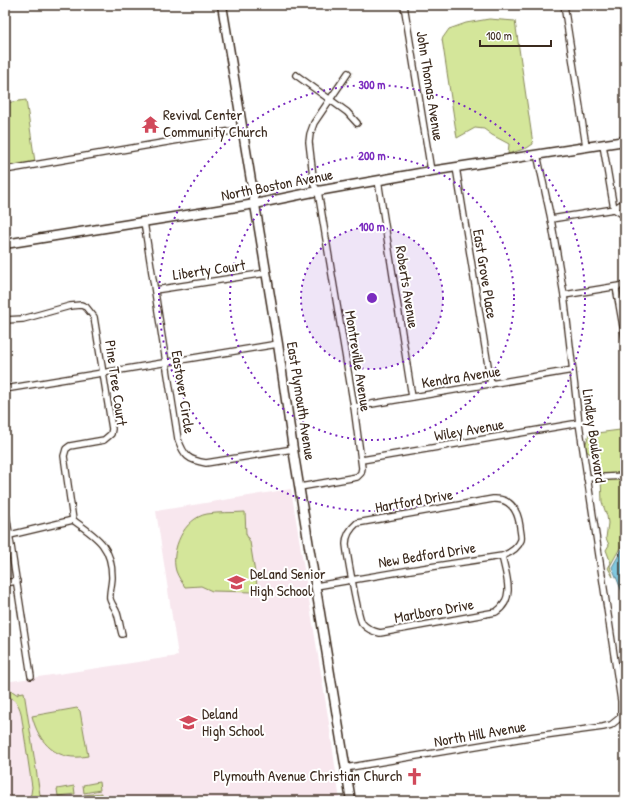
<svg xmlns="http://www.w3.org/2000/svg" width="630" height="806" viewBox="0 0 630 806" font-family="'Patrick Hand',sans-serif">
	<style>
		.built { fill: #f8e7ee }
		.green { fill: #d4e69a; stroke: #88885c }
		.water { fill: #7fc7df; stroke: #648892 }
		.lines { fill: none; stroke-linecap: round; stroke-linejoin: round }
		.street-casing { stroke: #3b2a1e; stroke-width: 8 }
		.secondary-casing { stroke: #3b2a1e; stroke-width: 11 }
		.street { stroke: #fff; stroke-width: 5.5 }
		.secondary { stroke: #fff; stroke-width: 8 }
		.ring { fill: none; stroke: #7b2cbf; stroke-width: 2; stroke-dasharray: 2 4 }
		.labels { text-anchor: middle; stroke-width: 4; stroke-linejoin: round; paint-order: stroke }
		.street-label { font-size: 15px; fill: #3b2a1e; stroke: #fff }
		.poi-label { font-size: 15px; fill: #3b2a1e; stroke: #fff; text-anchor: start }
		.centre { fill: #7b2cbf; stroke: #fff; stroke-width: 2 }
		.ring-label { font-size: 12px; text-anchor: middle; font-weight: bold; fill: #7b2cbf; stroke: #fff; stroke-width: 4; stroke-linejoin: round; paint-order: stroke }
	</style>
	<rect width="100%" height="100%" fill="#fff"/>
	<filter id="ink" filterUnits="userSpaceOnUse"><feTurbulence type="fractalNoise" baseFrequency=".025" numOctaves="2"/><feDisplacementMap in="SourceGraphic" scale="8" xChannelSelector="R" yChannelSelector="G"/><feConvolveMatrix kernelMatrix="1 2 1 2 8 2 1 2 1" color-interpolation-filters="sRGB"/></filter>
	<g filter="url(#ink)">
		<polygon class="built" points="291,489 329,723 340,801 5,801 5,682 178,656 156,511"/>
		<g class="green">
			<polygon points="489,19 515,21 533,144 527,148 508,154 509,144 492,135 484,129 475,128 457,138 442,39 449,29 466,23"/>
			<polygon points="26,100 35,162 5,167 5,103"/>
			<path d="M620,430L625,435V473L601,474C599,465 595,456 586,451L585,446L589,434Z"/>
			<polygon points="625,478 625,539 610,566 613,577 608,568 611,563 606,550 609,545 606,538 608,523 607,516 602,502 601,479"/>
			<path d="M245,512L246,534L250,542L257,585L253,592L212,591L201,586L185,587C182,582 178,577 176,571C170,550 184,518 207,514C219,512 232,513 245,512Z"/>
			<path d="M5,689L12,691L18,695V693L24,692L41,801H27L31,794L32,787L21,713C19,704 14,698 5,695Z"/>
			<path d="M77,708L80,711L88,756C57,762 39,744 32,716Z"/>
			<polygon points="99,782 100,790 84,793 83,785"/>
			<polygon points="74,786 75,794 58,796 57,789"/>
			<polygon points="101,793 102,801 85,801 84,795"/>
		</g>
		<polygon class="water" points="625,544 625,599 612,567"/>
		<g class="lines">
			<defs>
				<g id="street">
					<polyline points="404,5 431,171"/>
					<polyline points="564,5 586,146"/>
					<polyline points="296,75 347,112 357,123"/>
					<polyline points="603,145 614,209"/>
					<polyline points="456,167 491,384"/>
					<polyline points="5,170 243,129"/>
					<polyline points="378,180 412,397"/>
					<polyline points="614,209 625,216"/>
					<polyline points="551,219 614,209 620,205 625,204"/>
					<path d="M144,222L178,439C184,456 188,460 206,463L293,449"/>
					<polyline points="616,287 625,338"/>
					<polyline points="155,290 266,273"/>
					<polyline points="564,295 625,285"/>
					<polyline points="5,320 23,319 70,306 81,305 86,307 94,317 112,429 111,434 104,440 70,446 66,449 64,456 73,520"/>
					<polyline points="5,389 278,344"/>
					<polyline points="354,407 573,370"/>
					<polyline points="362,460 579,423"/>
					<polyline points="587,478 625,476"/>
					<polyline points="300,487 357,477 361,473 362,468 354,407 318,191 314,185 309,142 310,134 314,123 348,73"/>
					<polyline points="5,507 31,676"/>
					<path d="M73,520C97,537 112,546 112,577C112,584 109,594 110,599C111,603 115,608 117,613C119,619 120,627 122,634"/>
					<polyline points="10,535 73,520"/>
					<polyline points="5,583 17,581"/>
					<path d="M316,586C378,575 440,565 502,556C510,553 518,548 521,540C522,536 520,531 520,527C518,511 511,498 493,499L357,523C350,529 346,535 346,544C347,554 358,617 362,623C367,629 372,631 380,633L496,612C516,599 506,575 502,556"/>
					<polyline points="345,768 530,737 603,727 611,725 621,717 621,701 579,423 564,295 551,219 537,154"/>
				</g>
				<g id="secondary">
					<polyline points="222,5 278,344 293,449 351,801"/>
					<polyline points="5,244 255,204 318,191 431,171 625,141"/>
				</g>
			</defs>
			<use href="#street" class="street-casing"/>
			<use href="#secondary" class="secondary-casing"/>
			<use href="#street" class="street"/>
			<use href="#secondary" class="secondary"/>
		</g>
	</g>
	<circle cx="372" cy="298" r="71" fill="#7b2cbf" fill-opacity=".12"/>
	<g class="ring">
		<circle cx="372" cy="298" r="71"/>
		<circle cx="372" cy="298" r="142"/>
		<circle cx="372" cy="298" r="213"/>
	</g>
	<defs>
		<symbol id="temple-bare" viewBox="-9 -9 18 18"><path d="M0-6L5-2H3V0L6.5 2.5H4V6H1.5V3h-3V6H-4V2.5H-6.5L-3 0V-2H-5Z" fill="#d1495b" stroke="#fff" stroke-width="2.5" paint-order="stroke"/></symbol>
		<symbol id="school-bare" viewBox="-9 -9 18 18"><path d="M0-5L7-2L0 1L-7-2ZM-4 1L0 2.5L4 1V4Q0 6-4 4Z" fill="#d1495b" stroke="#fff" stroke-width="2.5" paint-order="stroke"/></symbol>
		<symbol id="church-bare" viewBox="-9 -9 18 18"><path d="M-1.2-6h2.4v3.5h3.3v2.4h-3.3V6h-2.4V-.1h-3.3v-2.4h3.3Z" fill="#d1495b" stroke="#fff" stroke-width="2.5" paint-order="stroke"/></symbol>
	</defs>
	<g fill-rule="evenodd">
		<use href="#temple-bare" x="138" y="112" width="25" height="25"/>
		<use href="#school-bare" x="224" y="570" width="25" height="25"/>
		<use href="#school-bare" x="176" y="710" width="25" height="25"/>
		<use href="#church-bare" x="402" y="764" width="25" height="25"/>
	</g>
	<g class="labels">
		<g class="street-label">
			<text transform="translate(430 86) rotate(81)" y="5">John Thomas Avenue</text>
			<text transform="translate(277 185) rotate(-11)" y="5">North Boston Avenue</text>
			<text transform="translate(209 270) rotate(-8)" y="5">Liberty Court</text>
			<text transform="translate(485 274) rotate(81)" y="5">East Grove Place</text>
			<text transform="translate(407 287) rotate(81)" y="5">Roberts Avenue</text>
			<text transform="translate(358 361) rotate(81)" y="5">Montreville Avenue</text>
			<text transform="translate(461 377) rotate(-9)" y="5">Kendra Avenue</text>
			<text transform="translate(116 383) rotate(82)" y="5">Pine Tree Court</text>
			<text transform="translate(183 392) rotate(81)" y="5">Eastover Circle</text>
			<text transform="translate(301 401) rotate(81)" y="5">East Plymouth Avenue</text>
			<text transform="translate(469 430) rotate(-10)" y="5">Wiley Avenue</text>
			<text transform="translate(594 436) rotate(82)" y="5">Lindley Boulevard</text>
			<text transform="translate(414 501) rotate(-10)" y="5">Hartford Drive</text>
			<text transform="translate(427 555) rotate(-9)" y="5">New Bedford Drive</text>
			<text transform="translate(434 611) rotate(-10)" y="5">Marlboro Drive</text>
			<text transform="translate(480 734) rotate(-10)" y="5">North Hill Avenue</text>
		</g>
		<g class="poi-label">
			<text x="163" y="120">Revival Center<tspan x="163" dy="17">Community Church</tspan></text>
			<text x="250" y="579">DeLand Senior<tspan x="250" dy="17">High School</tspan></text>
			<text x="202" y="719">Deland<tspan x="202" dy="17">High School</tspan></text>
			<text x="402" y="781" text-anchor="end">Plymouth Avenue Christian Church</text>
		</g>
	</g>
	<circle cx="372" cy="298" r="6" class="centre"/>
	<g class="ring-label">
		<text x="372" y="89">300 m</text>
		<text x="372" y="160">200 m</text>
		<text x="372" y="231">100 m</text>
	</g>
	<rect width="630" height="806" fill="none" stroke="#fff" stroke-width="20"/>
	<rect x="10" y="10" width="610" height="786" fill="none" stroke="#3b2a1e" stroke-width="1.5" filter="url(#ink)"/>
	<path d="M480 40v6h71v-6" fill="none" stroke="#3b2a1e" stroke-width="2"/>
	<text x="486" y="40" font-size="12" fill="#3b2a1e" stroke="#ffffff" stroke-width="3" paint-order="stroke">100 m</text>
</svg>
